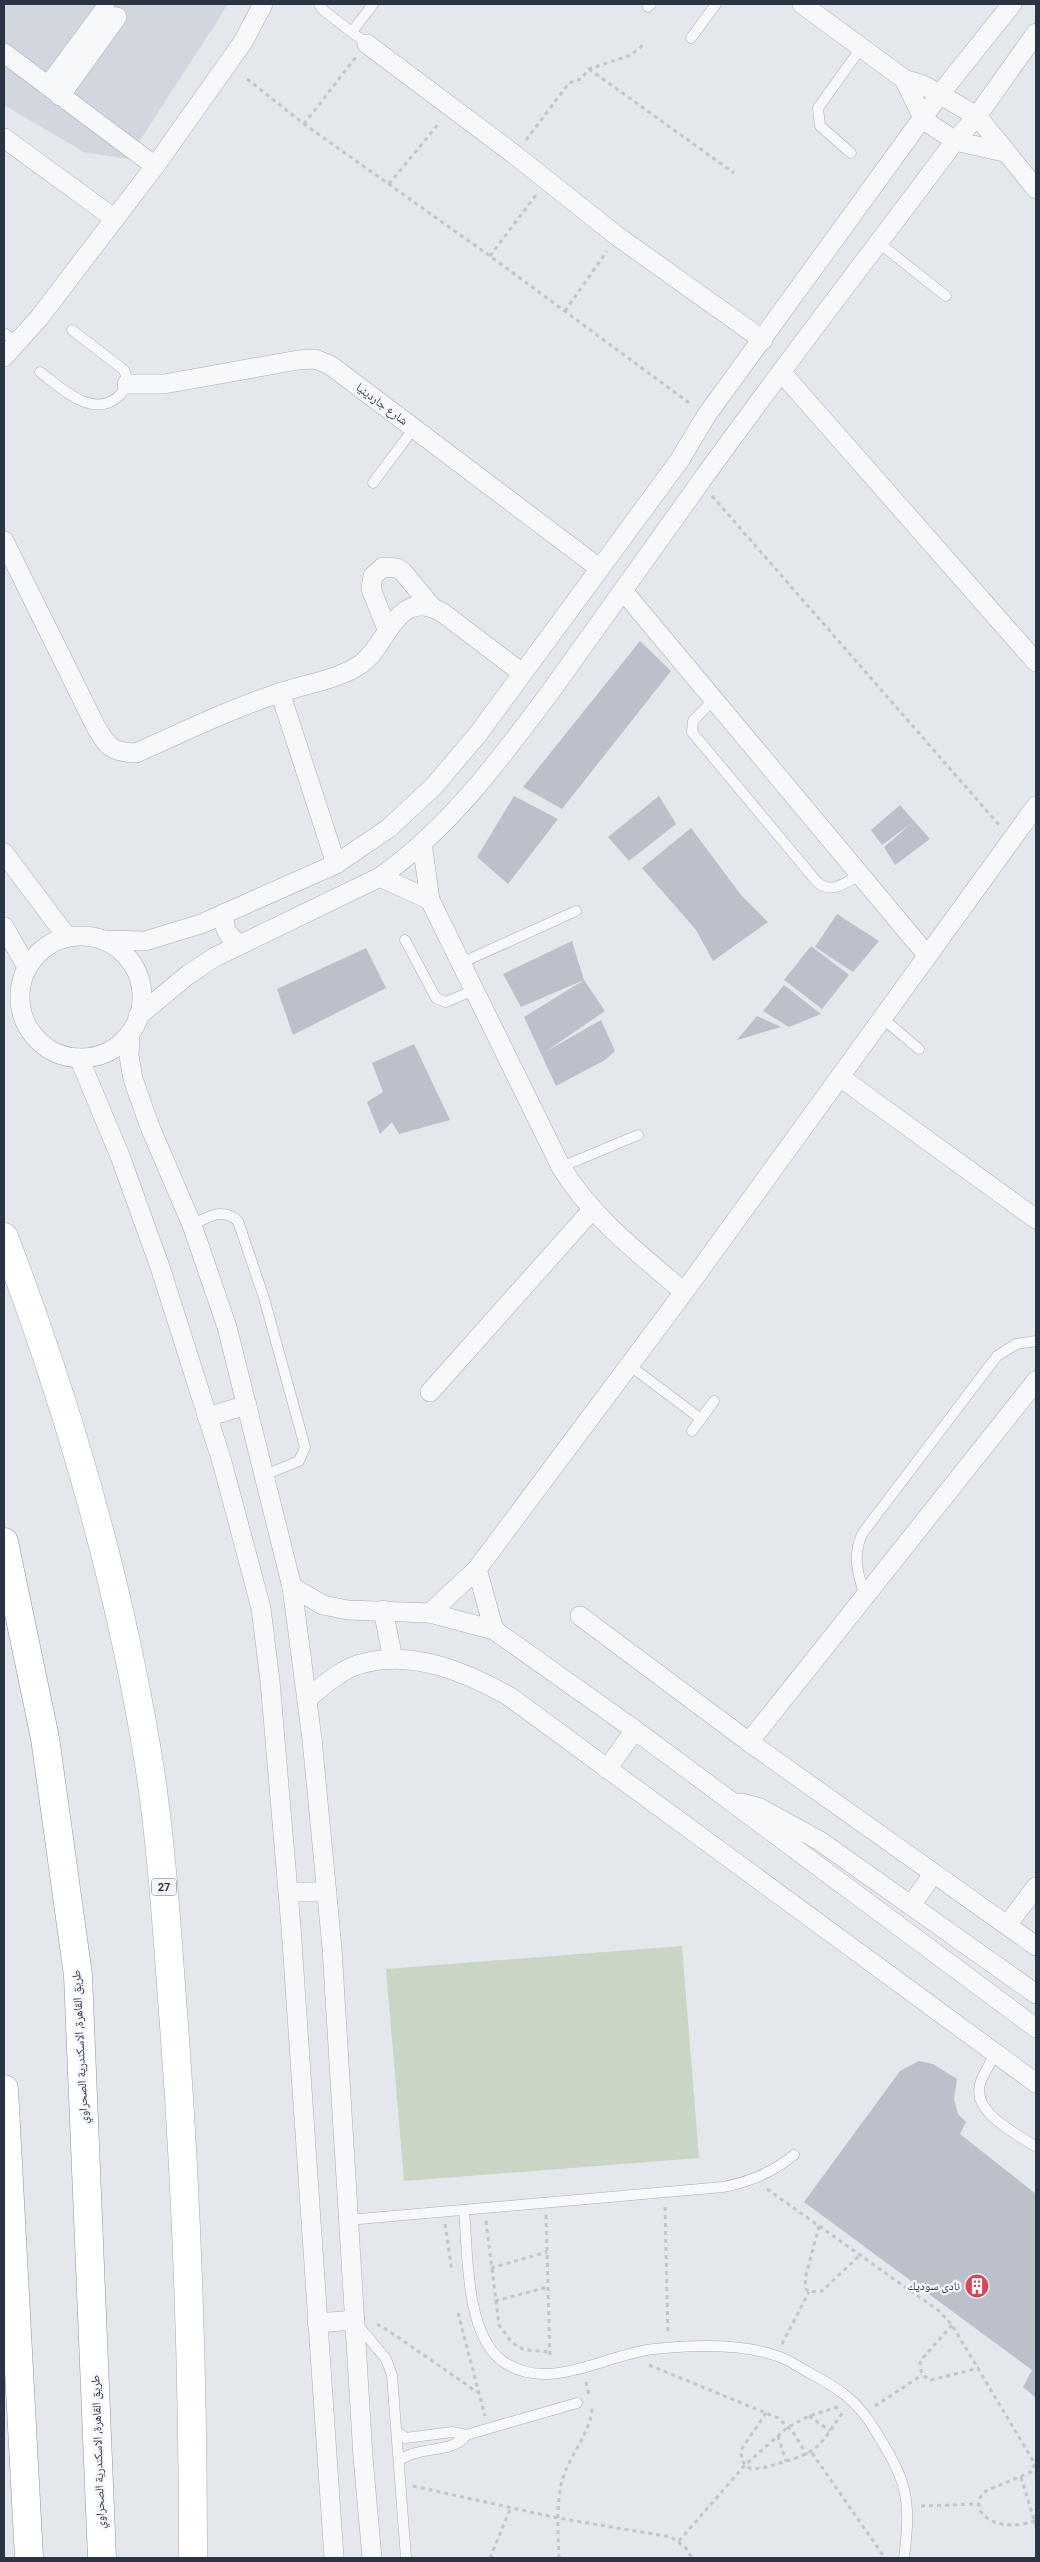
<svg xmlns="http://www.w3.org/2000/svg" width="1040" height="2562" viewBox="0 0 1040 2562" font-family="Roboto,'Noto Naskh Arabic',sans-serif">
	<style>
		.built { fill: #d2d6de }
		.green { fill: #c9d6c5 }
		.building { fill: #bbc0ca }
		.lines { fill: none; stroke-linecap: round; stroke-linejoin: round }
		.service-casing { stroke: #a9aeb7; stroke-width: 11 }
		.minor-casing { stroke: #a9aeb7; stroke-width: 20 }
		.primary-casing { stroke: #a3abb8; stroke-width: 29 }
		.motorway-casing { stroke: #8b94a3; stroke-width: 29 }
		.path { stroke: #c2c5cb; stroke-width: 3; stroke-dasharray: 4 4; stroke-linecap: butt }
		.service { stroke: #f7f8fa; stroke-width: 10 }
		.minor { stroke: #f7f8fa; stroke-width: 19 }
		.primary { stroke: #fff; stroke-width: 28 }
		.motorway { stroke: #fff; stroke-width: 28 }
		.labels { text-anchor: middle; stroke-width: 4.5; stroke-linejoin: round; paint-order: stroke }
		.shield { fill: #f4f6f9; stroke: #676e7b; stroke-width: 1 }
		.shield-label { font-size: 11px; font-weight: bold; fill: #2b3445 }
		.street-label { font-size: 12px; fill: #2b3445; stroke: #f4f6f9 }
		.poi-label { font-size: 12px; fill: #2b3445; stroke: #f4f6f9; text-anchor: end }
	</style>
	<rect width="100%" height="100%" fill="#e4e7ec"/>
	<polygon class="built" points="4,4 228,4 128,159 84,152 4,105"/>
	<polygon class="green" points="682,1946 699,2158 404,2181 386,1969"/>
	<g class="building">
		<polygon points="640,641 671,671 562,809 523,787"/>
		<polygon points="514,796 558,819 508,884 477,857"/>
		<polygon points="659,796 676,824 629,861 608,837"/>
		<polygon points="900,805 930,839 895,865 884,847 912,823 882,845 871,830"/>
		<polygon points="691,828 741,895 768,922 713,961 696,930 642,868"/>
		<polygon points="837,914 879,941 853,972 815,947"/>
		<polygon points="572,941 584,980 605,1011 545,1052 601,1020 615,1051 605,1060 556,1086 524,1017 584,980 521,1007 503,974"/>
		<polygon points="811,946 849,975 822,1009 784,980"/>
		<polygon points="366,948 386,988 293,1035 277,989"/>
		<polygon points="784,985 821,1014 789,1027 763,1011"/>
		<polygon points="757,1016 781,1027 737,1040"/>
		<polygon points="414,1044 450,1120 399,1134 392,1122 380,1134 367,1102 383,1092 372,1063"/>
		<polygon points="919,2061 933,2064 957,2079 954,2099 958,2114 966,2122 960,2134 1036,2194 1036,2398 1023,2387 1032,2370 804,2202 900,2071"/>
	</g>
	<g class="lines">
		<defs>
			<g id="service">
				<polyline points="319,4 323,10 367,44"/>
				<polyline points="648,7 651,4"/>
				<polyline points="352,32 373,4"/>
				<polyline points="691,38 716,4"/>
				<polyline points="851,153 820,126 818,108 861,48"/>
				<polyline points="879,243 946,296"/>
				<polyline points="4,333 18,343"/>
				<path d="M40,372C60,387 94,421 120,395C127,388 128,379 124,370L72,330"/>
				<polyline points="373,483 414,428"/>
				<path d="M713,700L693,721L692,732L817,882C831,895 846,882 860,875"/>
				<polyline points="405,940 436,998 446,1002 474,990"/>
				<polyline points="461,963 576,911"/>
				<polyline points="882,1018 919,1049"/>
				<polyline points="561,1167 638,1135"/>
				<path d="M192,1225C208,1217 222,1207 238,1221L264,1298L305,1447L299,1461L265,1475"/>
				<polyline points="629,1365 701,1419"/>
				<polyline points="692,1431 714,1401"/>
				<path d="M865,1597C858,1574 852,1557 862,1534L997,1356L1016,1344L1036,1341"/>
				<path d="M996,2053C991,2062 985,2071 981,2081C969,2112 1016,2133 1036,2147"/>
				<path d="M464,2210C468,2253 465,2331 501,2360C547,2395 605,2354 654,2349C692,2345 737,2343 774,2355C786,2358 797,2366 808,2372C836,2387 856,2399 873,2427C906,2480 912,2495 904,2558"/>
				<path d="M348,2220L723,2187C750,2182 772,2173 794,2155"/>
				<polyline points="357,2324 386,2359 392,2375 406,2558"/>
				<polyline points="397,2432 406,2438 452,2432 466,2435"/>
				<path d="M399,2461C418,2445 454,2454 466,2435L577,2403"/>
			</g>
			<g id="minor">
				<polyline points="802,4 904,79 923,85 977,116 1036,189"/>
				<polyline points="367,44 515,155 617,236 763,340"/>
				<polyline points="4,53 155,166"/>
				<polyline points="904,79 924,120 955,141 1004,152"/>
				<polyline points="48,86 105,9"/>
				<polyline points="60,96 117,17"/>
				<polyline points="4,138 115,219"/>
				<polyline points="4,357 39,318 155,166 243,42 263,4"/>
				<polyline points="782,373 1036,662"/>
				<polyline points="127,384 164,384 298,360 315,359 330,365 599,568"/>
				<path d="M4,541L96,727C108,747 111,752 136,753C183,732 230,709 279,693C305,684 338,680 361,664C389,644 396,586 443,613L522,673"/>
				<polyline points="624,592 927,955"/>
				<polyline points="387,629 371,589 373,576 383,567 397,568 403,572 432,607"/>
				<polyline points="280,692 336,864"/>
				<path d="M422,843L430,900L561,1167C592,1218 640,1254 684,1292"/>
				<polyline points="4,853 67,937"/>
				<polyline points="380,877 430,900"/>
				<path d="M225,913C222,927 228,938 241,944"/>
				<polyline points="4,927 27,967"/>
				<circle cx="81" cy="997" r="61"/>
				<polyline points="105,940 145,941 201,924 336,864 389,828 434,786 478,734 679,461 706,416 940,94 1012,4"/>
				<path d="M138,1016L189,974L215,957L380,877C449,829 501,758 551,691C601,622 650,553 699,484C782,368 870,255 955,141L977,116L1036,33"/>
				<polyline points="130,1033 129,1056 133,1079 150,1127 192,1225 227,1327 292,1587 312,1739 332,1948 363,2457 372,2558"/>
				<polyline points="79,1058 120,1156 160,1267 222,1462 261,1608 270,1681 291,1927 334,2558"/>
				<polyline points="840,1077 1036,1219"/>
				<polyline points="430,1392 592,1210"/>
				<polyline points="207,1417 247,1405"/>
				<polyline points="477,1569 494,1630"/>
				<polyline points="292,1587 323,1605 348,1610 430,1613 494,1630 635,1730 1036,2028"/>
				<polyline points="383,1610 393,1659"/>
				<polyline points="430,1613 477,1569 684,1292 1036,806"/>
				<polyline points="580,1616 749,1742 1036,1946"/>
				<path d="M307,1699C324,1685 342,1668 364,1663C415,1650 468,1673 510,1697L1036,2083"/>
				<polyline points="749,1742 1036,1381"/>
				<polyline points="607,1769 635,1730"/>
				<polyline points="741,1803 760,1808 820,1841 1036,1994"/>
				<polyline points="288,1892 327,1892"/>
				<polyline points="912,1904 933,1874"/>
				<polyline points="1007,1925 1036,1887"/>
				<polyline points="317,2323 355,2320"/>
			</g>
			<path id="primary" d="M4,1237C70,1410 121,1587 150,1770C162,1850 167,1931 173,2012C187,2194 193,2376 193,2558"/>
			<g id="motorway">
				<polyline points="4,1542 45,1738 78,1975 102,2558"/>
				<polyline points="4,2089 29,2558"/>
			</g>
		</defs>
		<use href="#service" class="service-casing"/>
		<use href="#minor" class="minor-casing"/>
		<use href="#primary" class="primary-casing"/>
		<use href="#motorway" class="motorway-casing"/>
		<g class="path">
			<polyline points="589,69 734,173"/>
			<polyline points="247,79 304,124 490,256 692,405"/>
			<polyline points="304,124 356,57"/>
			<polyline points="526,140 569,83 581,79 589,69 631,55 643,45"/>
			<polyline points="389,184 440,122"/>
			<polyline points="490,256 536,195"/>
			<polyline points="565,311 607,251"/>
			<polyline points="712,496 1000,826"/>
			<path d="M767,2189L939,2311L952,2325L1035,2464L1031,2472L986,2491L979,2499V2509C990,2528 1016,2527 1035,2521"/>
			<polyline points="665,2207 668,2335"/>
			<polyline points="546,2215 550,2359"/>
			<polyline points="486,2221 499,2325 510,2340 518,2347 526,2350 550,2352"/>
			<polyline points="445,2224 452,2272"/>
			<polyline points="819,2226 805,2279 806,2289 809,2292 822,2291 860,2255"/>
			<polyline points="491,2268 547,2252"/>
			<polyline points="495,2301 548,2287"/>
			<polyline points="458,2313 485,2416"/>
			<polyline points="377,2324 389,2331 477,2392"/>
			<polyline points="952,2325 921,2360 920,2365 922,2375 931,2380 979,2368"/>
			<polyline points="782,2344 809,2292"/>
			<polyline points="649,2365 778,2418 793,2432 807,2455"/>
			<polyline points="586,2382 589,2395"/>
			<polyline points="875,2406 922,2375"/>
			<path d="M766,2413L741,2450L742,2461L749,2468C760,2470 770,2466 780,2463C821,2451 819,2446 843,2412"/>
			<polyline points="809,2416 830,2431"/>
			<polyline points="778,2436 786,2461"/>
			<polyline points="812,2453 885,2558"/>
			<polyline points="1021,2477 1036,2526"/>
			<polyline points="413,2486 558,2518 671,2537 685,2547 692,2558"/>
			<polyline points="921,2506 978,2504"/>
			<polyline points="679,2541 745,2465 788,2427 809,2416 838,2407"/>
			<polyline points="490,2558 511,2507"/>
			<path d="M559,2558C558,2533 556,2506 562,2481C568,2457 593,2430 592,2406"/>
		</g>
		<use href="#service" class="service"/>
		<use href="#minor" class="minor"/>
		<use href="#primary" class="primary"/>
		<use href="#motorway" class="motorway"/>
	</g>
	<defs>
		<symbol id="building-disc" viewBox="-11 -11 22 22"><circle r="9.5" fill="#d1495b" stroke="#f4f6f9"/><path d="M-4-6H4V6H1V3H-1V6H-4ZM-2.5-4.3h1.7v1.8h-1.7ZM.8-4.3h1.7v1.8H.8ZM-2.5-1h1.7V.8h-1.7ZM.8-1h1.7V.8H.8Z" fill="#fff"/></symbol>
	</defs>
	<g fill-rule="evenodd">
		<use href="#building-disc" x="963" y="2272" width="28" height="28"/>
	</g>
	<g class="labels">
		<rect class="shield" x="151.5" y="1878.5" width="25" height="17" rx="4"/>
		<g class="shield-label">
			<text x="164" y="1891">27</text>
		</g>
		<g class="street-label">
			<text transform="translate(382 404) rotate(37)" y="4">شارع جاردينيا</text>
			<text transform="translate(80 2047) rotate(-93)" y="4">طريق القاهرة, الاسكندرية الصحراوي</text>
			<text transform="translate(98 2452) rotate(-92)" y="4">طريق القاهرة, الاسكندرية الصحراوي</text>
		</g>
		<g class="poi-label">
			<text x="960" y="2290">نادى سوديك</text>
		</g>
	</g>
	<rect width="1040" height="2562" fill="none" stroke="#2b3445" stroke-width="10"/>
</svg>
